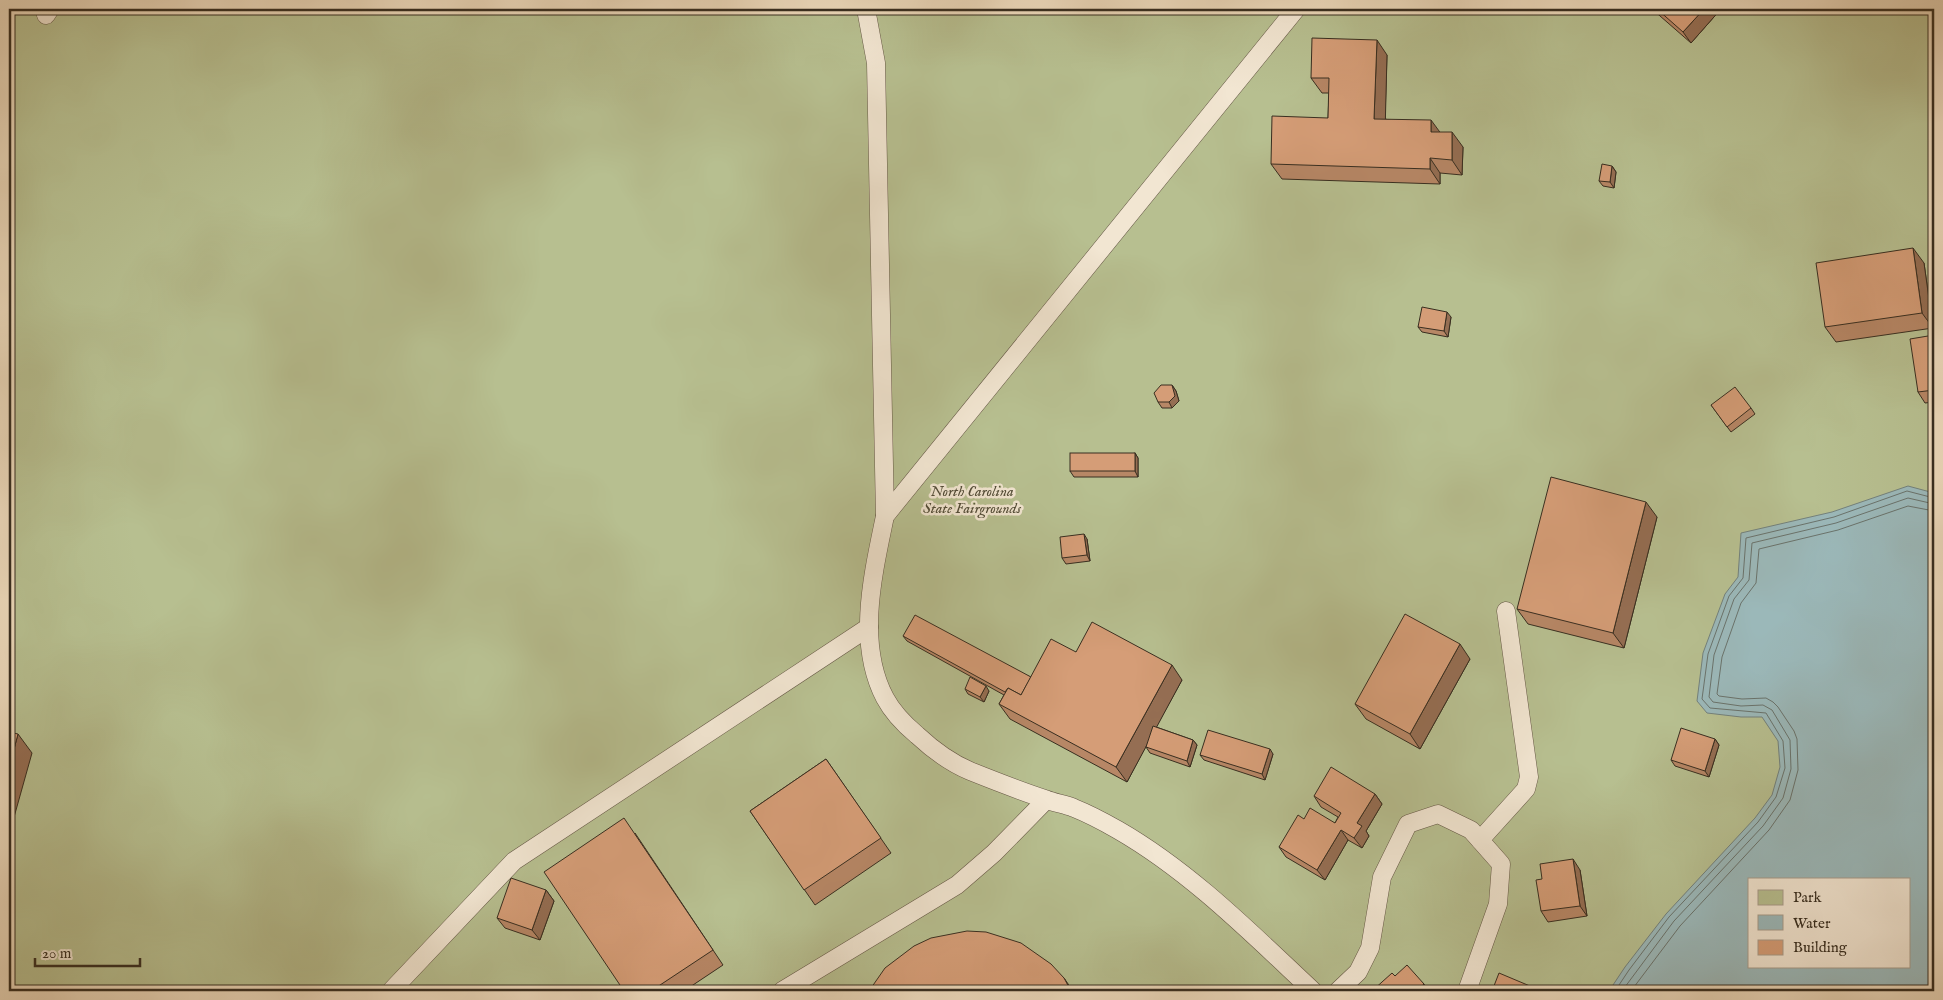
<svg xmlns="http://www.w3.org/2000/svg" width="1943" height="1000" viewBox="0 0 1943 1000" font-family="'IM FELL English',serif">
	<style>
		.green { fill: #b7bf90; stroke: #787658; fill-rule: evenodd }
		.water { fill: #9bb8b9; stroke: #73817c; fill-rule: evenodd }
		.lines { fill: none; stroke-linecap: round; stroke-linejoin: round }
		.shore { stroke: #6a736c; stroke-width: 1 }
		.lane-casing { stroke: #655846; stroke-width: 19 }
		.lane { stroke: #f2e6d2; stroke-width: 18 }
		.wall { fill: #b78766; stroke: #382e20 }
		.shaded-wall { fill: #956e53; stroke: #382e20 }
		.building { fill: #d59d77; stroke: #382e20 }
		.labels { text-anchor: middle; stroke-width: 5; stroke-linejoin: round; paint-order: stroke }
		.park-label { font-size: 15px; font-style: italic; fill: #514b36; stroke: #f2e6d2 }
	</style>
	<rect width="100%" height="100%" fill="#ebd8ba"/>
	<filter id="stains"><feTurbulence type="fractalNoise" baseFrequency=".004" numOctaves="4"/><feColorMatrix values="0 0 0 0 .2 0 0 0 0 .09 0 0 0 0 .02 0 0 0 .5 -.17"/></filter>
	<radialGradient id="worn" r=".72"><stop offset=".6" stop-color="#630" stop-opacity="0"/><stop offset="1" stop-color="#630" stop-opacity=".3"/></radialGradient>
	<path class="green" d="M9,9H1934V991H9ZM1749,879H1909V966H1749Z"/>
	<path class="water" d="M1908,486L1934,493V991H1609L1625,967L1666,914L1755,818L1772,795L1780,767L1778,741L1762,717H1741L1707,713L1697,701L1703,653L1725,594L1738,577L1741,533L1832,512ZM1749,879H1909V966H1749Z"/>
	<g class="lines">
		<g class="shore">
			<polyline points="1615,991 1629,970 1669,917 1758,822 1776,797 1785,768 1783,741 1766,713 1710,708 1702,699 1708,654 1729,596 1743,578 1746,538 1834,517 1907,491 1934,498"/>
			<polyline points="1622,991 1674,921 1763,826 1783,798 1791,769 1790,740 1772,710 1763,705 1741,706 1713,702 1709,697 1714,655 1734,599 1749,580 1752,543 1836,523 1908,498 1934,504"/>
			<polyline points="1631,991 1680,926 1769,830 1790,800 1798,770 1797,739 1794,731 1778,707 1773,702 1766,698 1742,699 1719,696 1717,694 1722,657 1741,603 1756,583 1759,549 1838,530 1908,506 1934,511"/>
		</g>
		<defs>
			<g id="lane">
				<polyline points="866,9 876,63 885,516"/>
				<path d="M1296,9L885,516C873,574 856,643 885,698C893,713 905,725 917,735C932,749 951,763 970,771C995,781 1020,791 1045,799C1054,803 1065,804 1074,808C1089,814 1104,822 1118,830C1191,872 1252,934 1313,991"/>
				<polyline points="46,15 50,9"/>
				<polyline points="1480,840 1526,789 1529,777 1506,611"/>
				<polyline points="391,991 514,861 869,627"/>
				<polyline points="782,991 957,885 994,853 1046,800"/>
				<polyline points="1338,991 1358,972 1370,948 1382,877 1408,824 1438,814 1471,830 1501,864 1498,904 1467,991"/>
			</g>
		</defs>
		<use href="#lane" class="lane-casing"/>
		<use href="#lane" class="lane"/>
	</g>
	<g class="wall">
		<polygon points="1652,9 1721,9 1691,43"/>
		<polygon points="1387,55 1385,119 1439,132 1463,147 1462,175 1440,173 1440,184 1282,179 1271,164 1328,118 1329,93 1322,93 1311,78"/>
		<polygon points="1612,166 1616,172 1614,188 1603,186 1599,181"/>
		<polygon points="1924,263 1933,328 1836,342 1825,327"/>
		<polygon points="1451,317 1448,337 1422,332 1418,327"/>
		<polygon points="1934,335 1934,402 1925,403 1918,392"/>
		<polygon points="1172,385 1176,391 1179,401 1172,408 1162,408 1158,402"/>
		<polygon points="1711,405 1751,408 1755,414 1731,432"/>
		<polygon points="1135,453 1138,458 1138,477 1074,477 1070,471"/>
		<polygon points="1657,517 1624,648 1528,624 1517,609"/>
		<polygon points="1087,539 1090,561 1066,564 1062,558"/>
		<polygon points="903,636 1031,677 1076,652 1182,680 1156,727 1193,740 1197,745 1190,767 1150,753 1146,747 1147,744 1127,782 1010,719 999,704 1004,695 907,641"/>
		<polygon points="1470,659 1420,749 1366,719 1355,704"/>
		<polygon points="965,689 989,691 984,702 968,694"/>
		<polygon points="1715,739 1719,745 1709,777 1675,766 1671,760"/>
		<polygon points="1273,754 1265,780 1204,760 1200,755"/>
		<polygon points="826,759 891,853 815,905 750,811"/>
		<polygon points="1375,794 1382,804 1366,831 1369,836 1362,848 1348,840 1325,880 1286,857 1279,847 1304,819 1335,823 1338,817 1321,807 1314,796"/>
		<polygon points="635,833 723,965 684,991 624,991"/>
		<polygon points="1580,870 1587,916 1548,922 1541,911"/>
		<polygon points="546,890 554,901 540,940 505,928 497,918"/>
		<polygon points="1395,976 1424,984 1429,991 1372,991"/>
	</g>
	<g class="shaded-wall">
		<polygon points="1704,9 1721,9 1691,43 1683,32"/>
		<polygon points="1377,40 1387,55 1385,134 1374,119"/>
		<polygon points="1431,120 1442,135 1431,132"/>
		<polygon points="1452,132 1463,147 1462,175 1452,160"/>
		<polygon points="1430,158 1440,173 1440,184 1430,169"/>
		<polygon points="1612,166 1616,172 1614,188 1610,182"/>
		<polygon points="1913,248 1924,263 1933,328 1922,313"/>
		<polygon points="1447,312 1451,317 1448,337 1444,331"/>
		<polygon points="1172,385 1176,391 1179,401 1172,408 1169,402"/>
		<polygon points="1135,453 1138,458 1138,477 1135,471"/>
		<polygon points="1646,502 1657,517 1624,648 1613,633"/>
		<polygon points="1084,534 1087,539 1090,561 1087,555"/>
		<polygon points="1460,644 1470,659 1420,749 1410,734"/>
		<polygon points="1172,665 1182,680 1127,782 1116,767"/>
		<polygon points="986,686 989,691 984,702 980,697"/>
		<polygon points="18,734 32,753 9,835 9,768"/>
		<polygon points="1715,739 1719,745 1709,777 1705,771"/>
		<polygon points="1193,740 1197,745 1190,767 1187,761"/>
		<polygon points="1270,749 1273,754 1265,780 1262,774"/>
		<polygon points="1375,794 1382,804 1366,831 1369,836 1362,848 1354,838 1357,823"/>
		<polygon points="1341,830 1348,840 1325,880 1317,870"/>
		<polygon points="1573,859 1580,870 1587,916 1580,906"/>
		<polygon points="546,890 554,901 540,940 532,930"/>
		<polygon points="1064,978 1073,991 1071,991"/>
	</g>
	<g class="building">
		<polygon points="1657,9 1704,9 1683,32"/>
		<polygon points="1312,38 1377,40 1374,119 1431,120 1431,132 1452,132 1452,160 1430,158 1430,169 1271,164 1272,116 1328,118 1329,78 1311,78"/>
		<polygon points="1602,164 1612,166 1610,182 1599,181"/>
		<polygon points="1913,248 1922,313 1825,327 1816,263"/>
		<polygon points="1422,307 1447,312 1444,331 1418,327"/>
		<polygon points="1934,335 1934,390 1918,392 1910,339"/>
		<polygon points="1161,385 1172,385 1175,396 1169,402 1158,402 1154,393"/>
		<polygon points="1735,387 1751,408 1727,427 1711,405"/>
		<rect x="1070" y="453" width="65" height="18"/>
		<polygon points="1551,477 1646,502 1613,633 1517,609"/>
		<polygon points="1084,534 1087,555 1062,558 1060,537"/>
		<polygon points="1405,614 1460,644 1410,734 1355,704"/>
		<polygon points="915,615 1031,677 1021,695 1008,688 1005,692 903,636"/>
		<polygon points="1092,622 1172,665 1116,767 999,704 1008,688 1021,695 1051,639 1076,652"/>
		<polygon points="970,677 986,686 980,697 965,689"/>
		<polygon points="1153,726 1193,740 1187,761 1146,747"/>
		<polygon points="1681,728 1715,739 1705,771 1671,760"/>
		<polygon points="1208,730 1270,749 1262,774 1200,755"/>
		<polygon points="9,732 18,734 9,768"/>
		<polygon points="826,759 881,838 804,890 750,811"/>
		<polygon points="1331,767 1375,794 1357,823 1362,826 1354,838 1341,830 1317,870 1279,847 1298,815 1304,819 1310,808 1335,823 1341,813 1314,796"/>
		<polygon points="624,818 713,950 651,991 624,991 544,872"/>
		<polygon points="1573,859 1580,906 1541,911 1536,880 1542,879 1540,864"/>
		<polygon points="511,878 546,890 532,930 497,918"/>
		<polygon points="967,931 986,932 1021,943 1051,964 1064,978 1071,991 869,991 885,968 914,946 931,938"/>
		<polygon points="1407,965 1424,984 1416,991 1372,991 1392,973 1395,976"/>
		<polygon points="1499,973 1537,989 1536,991 1492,991"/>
	</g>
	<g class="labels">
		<g class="park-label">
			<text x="972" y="496">North Carolina<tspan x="972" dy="17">State Fairgrounds</tspan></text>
		</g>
	</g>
	<rect width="1943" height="1000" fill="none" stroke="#ebd8ba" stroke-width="30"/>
	<rect x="10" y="10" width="1923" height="980" fill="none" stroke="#382e20" stroke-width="2.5"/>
	<rect x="15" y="15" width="1913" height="970" fill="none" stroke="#382e20"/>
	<rect x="1748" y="878" width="162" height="90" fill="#f2e6d2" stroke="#a89c8b"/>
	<rect x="1758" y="890" width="25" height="15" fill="#b7bf90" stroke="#a89c8b"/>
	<text x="1793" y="902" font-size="15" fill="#382e20">Park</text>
	<rect x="1758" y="915" width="25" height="15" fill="#9bb8b9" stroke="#a89c8b"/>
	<text x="1793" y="928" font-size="15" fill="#382e20">Water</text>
	<rect x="1758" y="940" width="25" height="15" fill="#d59d77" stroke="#a89c8b"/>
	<text x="1793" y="952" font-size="15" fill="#382e20">Building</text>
	<path d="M35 958v8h105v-8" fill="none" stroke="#382e20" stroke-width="2.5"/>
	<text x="42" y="958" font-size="15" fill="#382e20" stroke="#f2e6d2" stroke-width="4" paint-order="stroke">20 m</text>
	<rect width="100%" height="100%" filter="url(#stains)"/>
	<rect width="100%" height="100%" fill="url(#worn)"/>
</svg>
